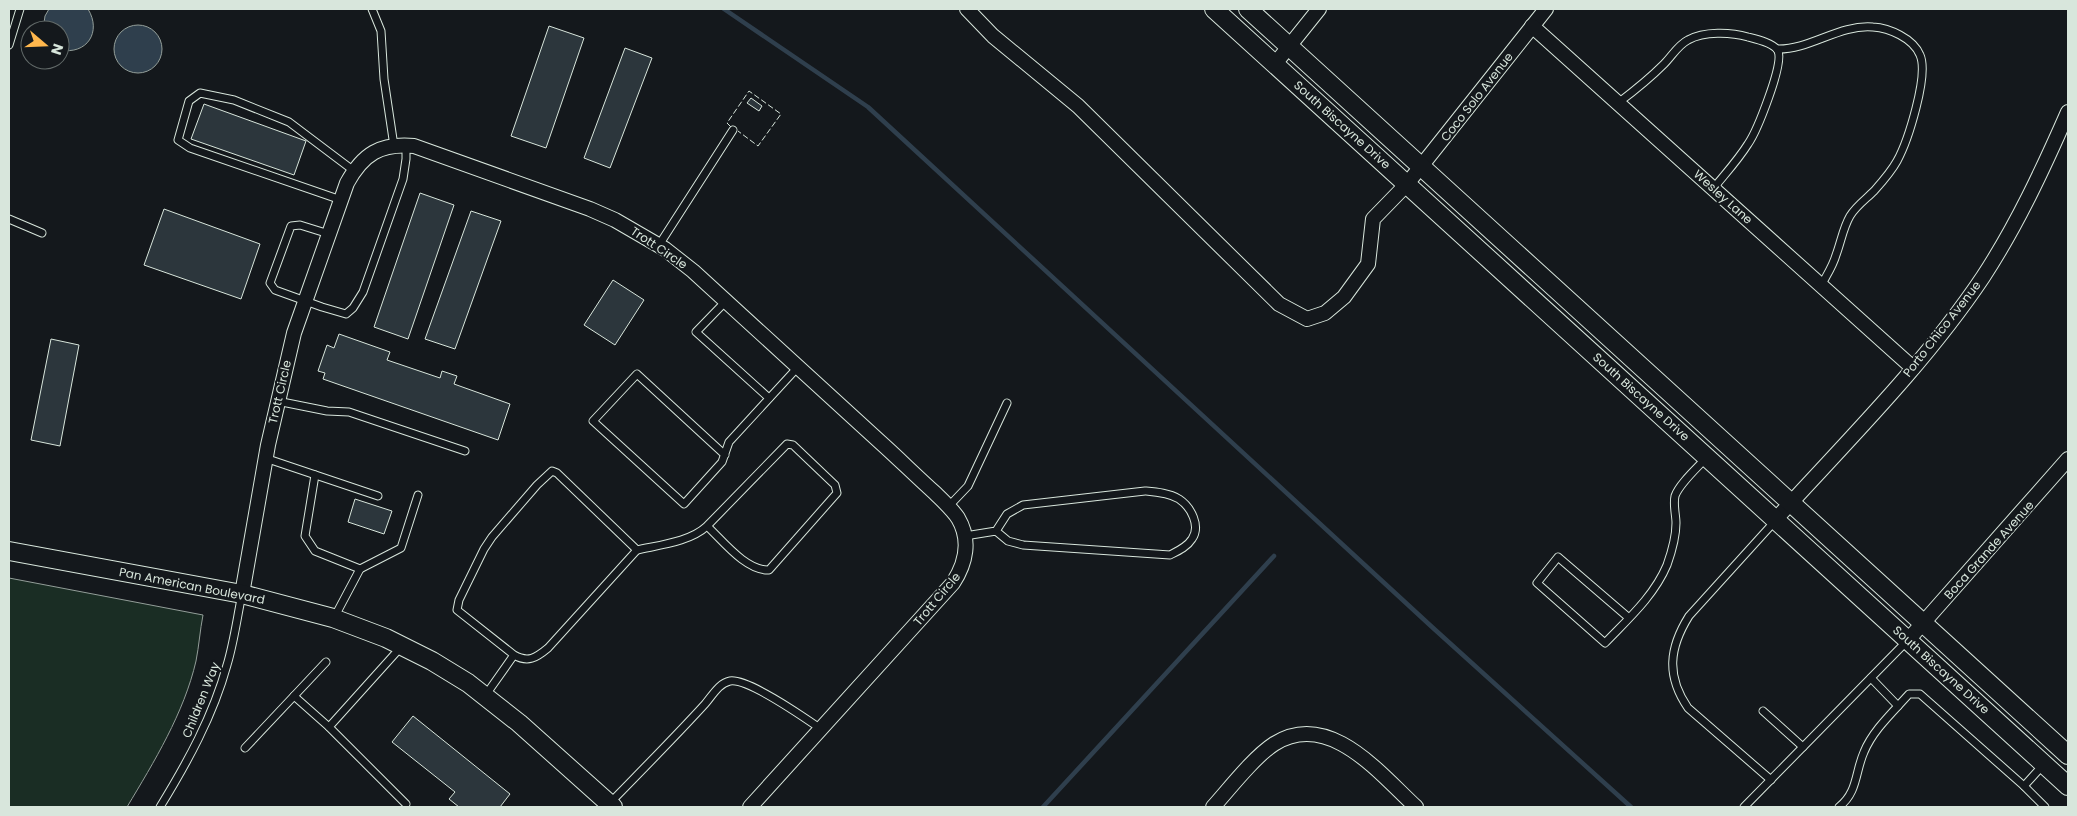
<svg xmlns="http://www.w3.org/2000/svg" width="2077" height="816" viewBox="0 0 2077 816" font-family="Poppins,sans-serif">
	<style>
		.green { fill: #1a2d24; stroke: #939e99 }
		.water { fill: #2f3f4d; stroke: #939e99 }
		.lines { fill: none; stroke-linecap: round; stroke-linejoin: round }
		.stream { stroke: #2f3f4d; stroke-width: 4.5 }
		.building { fill: #2c363c; stroke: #d8e6dc }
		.service-casing { stroke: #d8e6dc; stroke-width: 9 }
		.minor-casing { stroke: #d8e6dc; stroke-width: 16 }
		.tertiary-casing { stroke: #d8e6dc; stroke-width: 20 }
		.service { stroke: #14181c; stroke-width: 7 }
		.minor { stroke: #14181c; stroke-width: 14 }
		.tertiary { stroke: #14181c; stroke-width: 18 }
		.fence { stroke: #d8e6dc; stroke-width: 1; stroke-dasharray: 6 2.5; stroke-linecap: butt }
		.labels { text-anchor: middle; stroke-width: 4; stroke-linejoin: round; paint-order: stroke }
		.street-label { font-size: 12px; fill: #d8e6dc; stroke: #14181c }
	</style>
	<rect width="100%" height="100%" fill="#14181c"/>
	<path class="green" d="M9,578L203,615C200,630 199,646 196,661C184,713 154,762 127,807H9Z"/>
	<g class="water">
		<path d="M49,9H88C102,32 87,55 60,50V30H43L45,16Z"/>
		<circle cx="138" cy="49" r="24"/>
	</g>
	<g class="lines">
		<g class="stream">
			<polyline points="724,9 868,107 1432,627 1631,807"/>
			<polyline points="1043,807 1274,556"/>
		</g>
	</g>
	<g class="building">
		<polygon points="549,26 584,38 546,148 511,136"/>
		<polygon points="625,48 652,58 610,168 584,158"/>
		<polygon points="751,98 762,106 759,111 747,103"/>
		<polygon points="204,104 306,141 294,175 191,139"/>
		<polygon points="420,193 454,205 408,339 374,327"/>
		<polygon points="164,209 260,244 241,299 144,265"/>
		<polygon points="471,211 501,221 455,349 425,339"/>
		<polygon points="613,280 644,300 615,345 584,325"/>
		<polygon points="339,334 390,352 387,360 440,378 442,371 457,376 454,384 510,404 498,440 323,379 325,373 318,371 327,345 334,348"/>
		<polygon points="51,339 79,345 60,446 31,440"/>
		<polygon points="355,499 392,511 384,534 348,522"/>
		<polygon points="413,716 510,794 500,807 459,807 449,799 455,792 392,742"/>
	</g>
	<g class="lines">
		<defs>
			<g id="service">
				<polyline points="372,9 381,31 384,79 394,146"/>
				<polyline points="9,45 20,9"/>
				<path d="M1777,49C1810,50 1839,24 1873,27C1889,28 1913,38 1920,55C1929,75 1908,141 1897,161C1891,172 1882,182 1874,191C1866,199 1856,206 1850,216C1843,228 1841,242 1836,255C1833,266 1826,276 1821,286"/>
				<path d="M1618,103C1634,91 1650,78 1664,64C1672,56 1678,45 1688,40C1704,31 1731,32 1748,37C1756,39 1774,43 1778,51C1784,64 1757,131 1748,144C1738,160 1725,174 1713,189"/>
				<polyline points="341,200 190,148 178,140 189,101 200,93 234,100 289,122 354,171"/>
				<polyline points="9,219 42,233"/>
				<polyline points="329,234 300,225 291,226 270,283 275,290 322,307 346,314 353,308 363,292 403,179 406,159 406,146"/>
				<polyline points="659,245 733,130"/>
				<polyline points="726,301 696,332 769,398"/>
				<polyline points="277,401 327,411 349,412 465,451"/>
				<polyline points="725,455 637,374 593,421 684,504 722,462 729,442 798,367"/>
				<polyline points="265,458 378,496"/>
				<polyline points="315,475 305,536 315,551 360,569"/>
				<polyline points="948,507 968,486 1007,403"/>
				<path d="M965,536L996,531L1008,541L1023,545L1170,555C1178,551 1187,547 1192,539C1201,526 1191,507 1179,499C1169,493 1156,492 1145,491L1023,505L1007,514L996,531"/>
				<path d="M637,550C659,545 690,542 707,526C723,541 746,571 769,570L837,493L835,485L793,445L787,444L707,526"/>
				<polyline points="334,618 360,569 401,548 418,495"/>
				<path d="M1629,618L1558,557L1537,583L1605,643C1628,619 1654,596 1667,565C1672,551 1676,537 1676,523C1676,515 1673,505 1675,496C1679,484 1698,467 1707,457"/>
				<polyline points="401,647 329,727 406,804"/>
				<polyline points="1871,678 1898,706"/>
				<polyline points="294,696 329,727"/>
				<path d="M485,696L514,655C528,663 536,658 548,648L637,550L557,473L552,471L537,485L492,537L484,549L459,600L457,610L514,655"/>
				<polyline points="1763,711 1803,747"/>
				<polyline points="245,748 326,662"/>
				<path d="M1771,780L1688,708C1666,676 1669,648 1689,616L1776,520"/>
				<polyline points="2024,786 2044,764"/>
				<path d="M609,804C641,771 674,738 705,704C712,696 719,683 730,681C748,678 805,718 821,729"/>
				<path d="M160,807C187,763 213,716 227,665C234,642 237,618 242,594"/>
				<polyline points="1744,807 1908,640"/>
				<path d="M1839,807C1858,792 1855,772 1864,752C1873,730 1893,712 1909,694H1920L2024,786L2045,807"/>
			</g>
			<g id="minor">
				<polyline points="967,9 993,36 1078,106 1279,304 1307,319 1325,313 1344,297 1368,264 1373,219 1407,184 1546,9"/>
				<polyline points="1532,26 1913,368"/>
				<polyline points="1275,64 1319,9"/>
				<path d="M1776,519C1847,441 1924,365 1983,277C2017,225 2043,169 2068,112"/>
				<path d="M242,594L268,445L294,333L347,183C363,154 380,143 414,146L590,209L615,220L665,249L693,271C755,328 817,384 879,441C898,458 916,476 935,493C943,501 952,509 958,518C971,540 966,563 953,583L750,807"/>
				<polyline points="1908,640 2068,459"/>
				<path d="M1213,807C1230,788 1254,757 1274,744C1329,709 1380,774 1416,807"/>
			</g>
			<g id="tertiary">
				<polyline points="1214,9 2068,786"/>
				<polyline points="1248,9 2068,755"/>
				<polyline points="9,551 242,594 333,618 386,638 432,661 468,683 519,723 613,807"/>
			</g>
		</defs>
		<use href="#service" class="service-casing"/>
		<use href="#minor" class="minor-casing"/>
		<use href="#tertiary" class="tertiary-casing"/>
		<use href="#service" class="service"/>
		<use href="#minor" class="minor"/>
		<use href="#tertiary" class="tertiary"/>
		<polyline class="fence" points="731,127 727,123 749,91 781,114 758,146 738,131"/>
	</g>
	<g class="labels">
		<g class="street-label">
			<text transform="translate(1477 97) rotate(-52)" y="4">Coco Solo Avenue</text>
			<text transform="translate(1342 125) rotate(42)" y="4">South Biscayne Drive</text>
			<text transform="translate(1723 197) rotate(42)" y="4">Wesley Lane</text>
			<text transform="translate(659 248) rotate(34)" y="4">Trott Circle</text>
			<text transform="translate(1942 329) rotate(-52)" y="4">Porto Chico Avenue</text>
			<text transform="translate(280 392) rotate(-77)" y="4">Trott Circle</text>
			<text transform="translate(1641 397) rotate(42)" y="4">South Biscayne Drive</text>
			<text transform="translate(1989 550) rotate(-48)" y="4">Boca Grande Avenue</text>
			<text transform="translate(192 586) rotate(11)" y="4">Pan American Boulevard</text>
			<text transform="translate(937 599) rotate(-50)" y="4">Trott Circle</text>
			<text transform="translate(1941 670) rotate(42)" y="4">South Biscayne Drive</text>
			<text transform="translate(201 700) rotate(-68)" y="4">Children Way</text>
		</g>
	</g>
	<rect width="2077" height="816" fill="none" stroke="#d8e6dc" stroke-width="20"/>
	<g transform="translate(45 45) rotate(109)"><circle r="24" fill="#14181c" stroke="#626a69"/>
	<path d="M0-4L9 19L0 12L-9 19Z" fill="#ffb74d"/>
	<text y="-8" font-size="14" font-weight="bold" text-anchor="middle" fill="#d8e6dc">N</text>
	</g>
</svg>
